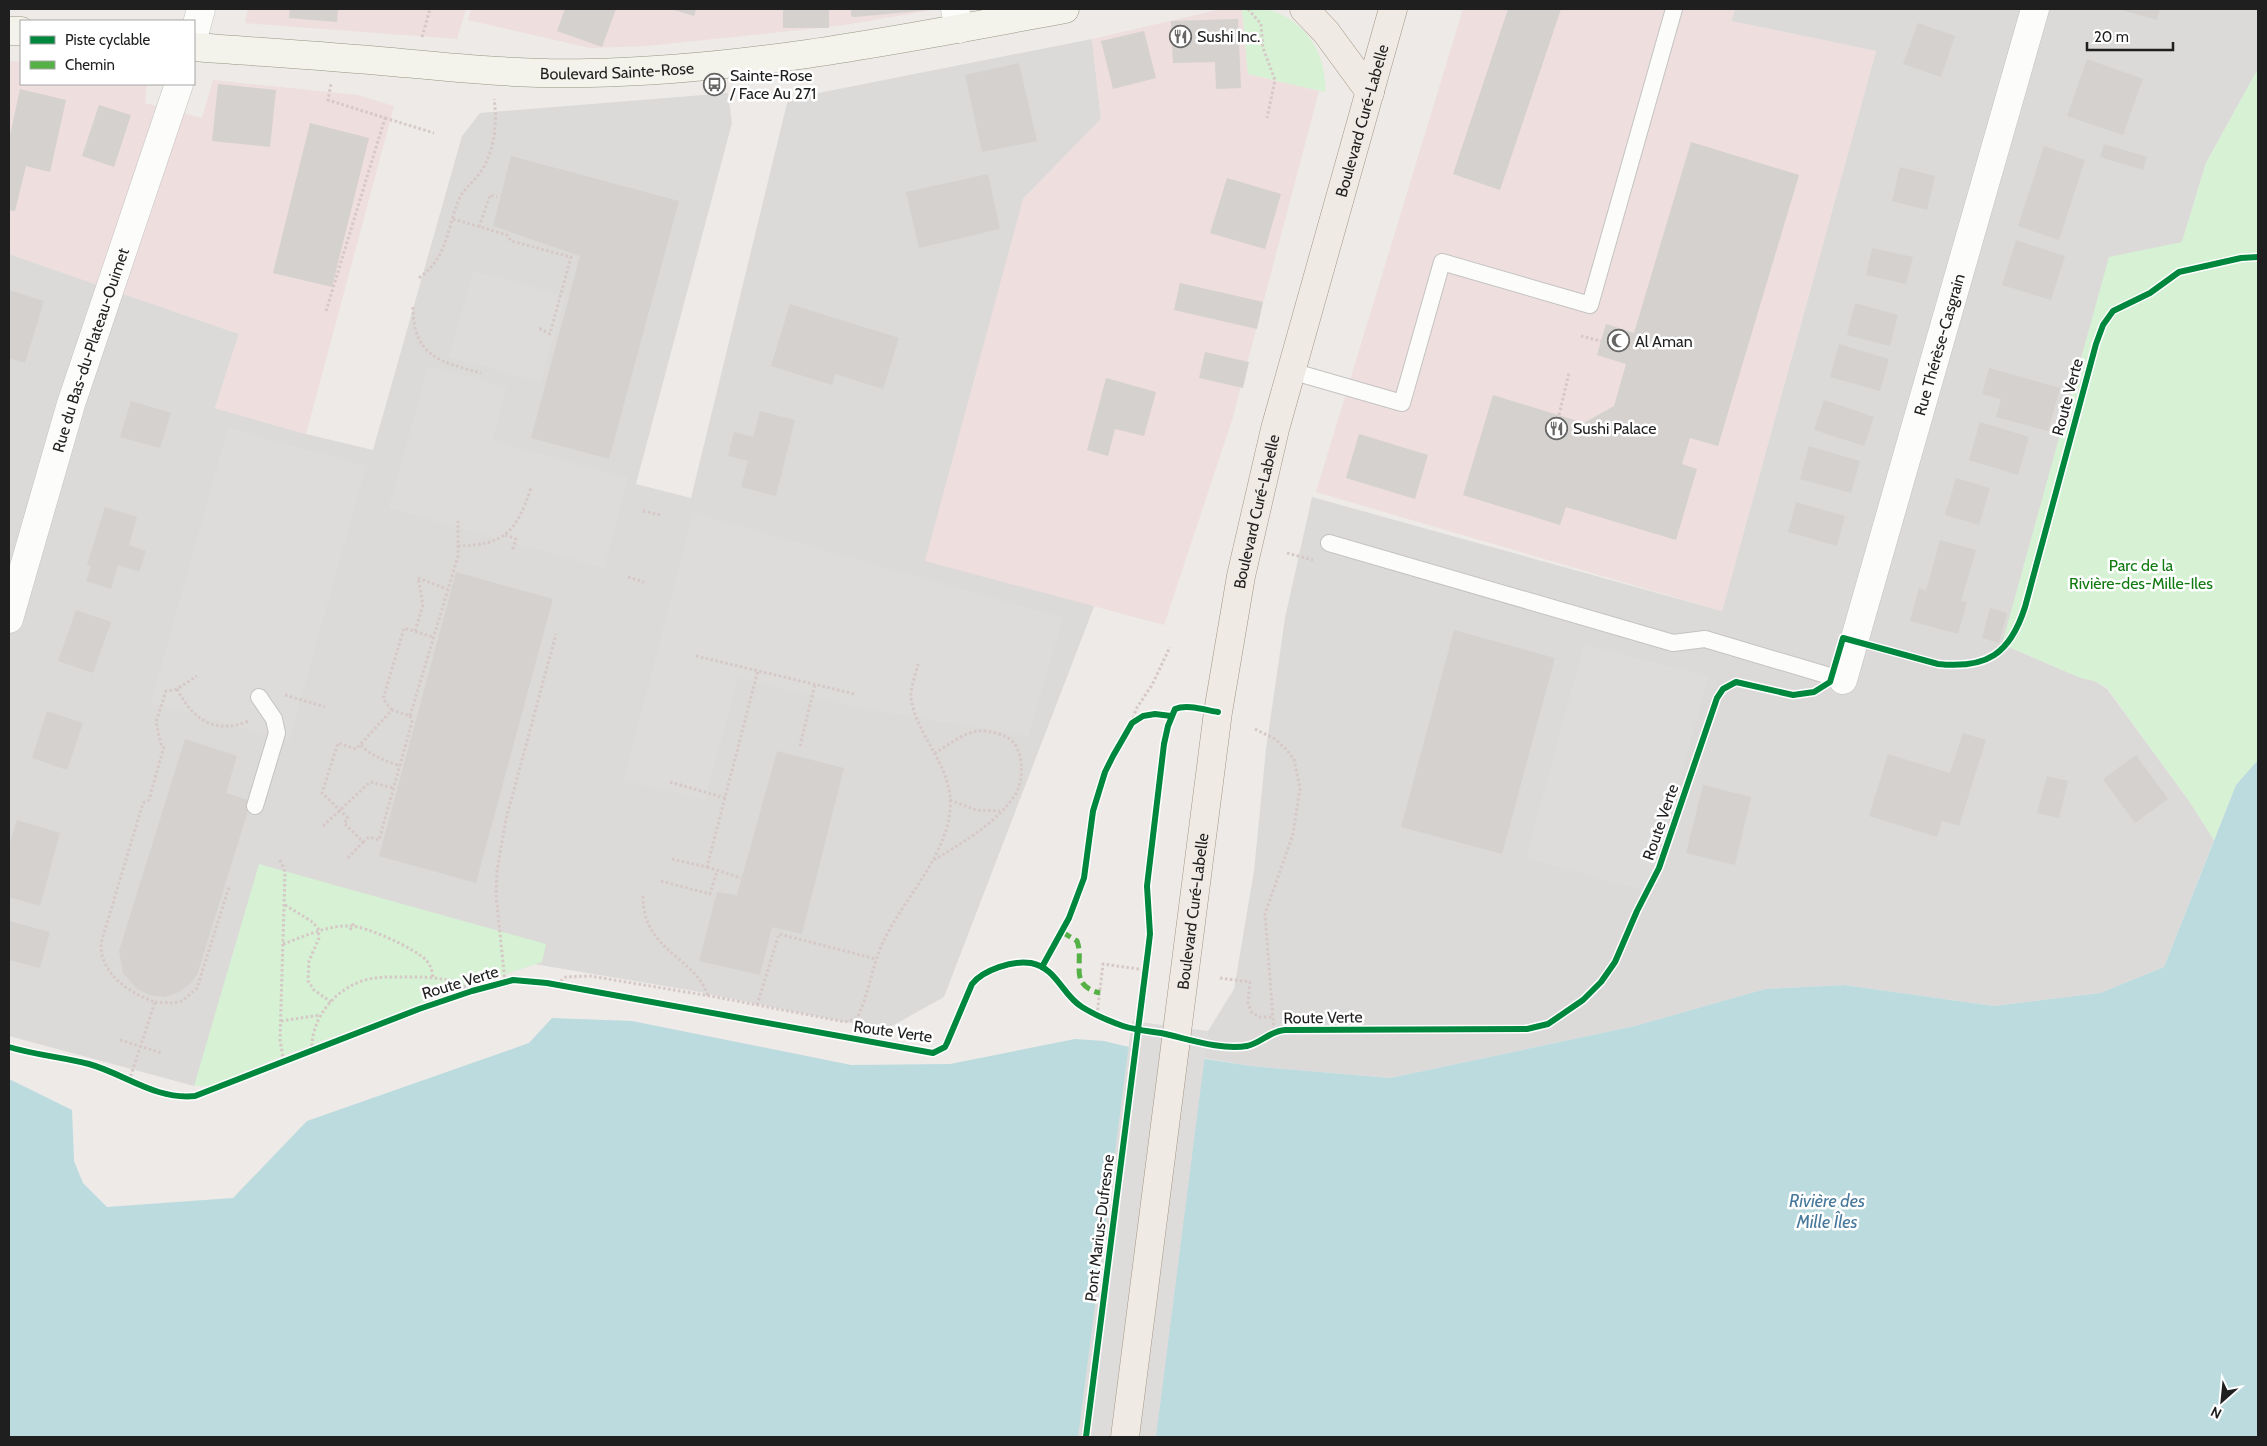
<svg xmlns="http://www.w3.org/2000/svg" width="2267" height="1446" viewBox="0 0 2267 1446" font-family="Cabin,sans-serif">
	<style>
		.residential { fill: #dcdad9 }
		.commercial { fill: #eedede }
		.park { fill: #d6f1d4 }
		.parking { fill: #dddcdb }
		.water { fill: #bcdbdf }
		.pier { fill: #dddcda }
		.building { fill: #d4d1ce }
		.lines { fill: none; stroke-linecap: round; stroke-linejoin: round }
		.lane-casing { stroke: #c4c3c2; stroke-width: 18 }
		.street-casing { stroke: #c4c3c2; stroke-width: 29 }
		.secondary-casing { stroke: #979680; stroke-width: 29 }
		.primary-casing { stroke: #a39685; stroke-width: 29 }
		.path { stroke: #d6c8c6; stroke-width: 3; stroke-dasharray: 2.5 2.5; stroke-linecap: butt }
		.lane { stroke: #fcfcfb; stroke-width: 16 }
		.street { stroke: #fcfcfb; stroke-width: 28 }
		.secondary { stroke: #f3f2eb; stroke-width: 28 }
		.primary { stroke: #f0eae4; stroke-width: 28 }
		.quiet { stroke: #55b145; stroke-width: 5; stroke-dasharray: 10 5; stroke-linecap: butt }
		.cycleway-casing { stroke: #fff; stroke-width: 9 }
		.cycleway { stroke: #00873e; stroke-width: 6 }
		.labels { text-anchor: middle; stroke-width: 5; stroke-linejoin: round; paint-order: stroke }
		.poi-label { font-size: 16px; fill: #1f1f1f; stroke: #fff; text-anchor: start }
		.street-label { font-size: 16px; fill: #1f1f1f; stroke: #fff }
		.park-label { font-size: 16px; fill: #107a10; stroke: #fff }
		.water-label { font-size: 18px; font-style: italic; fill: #48799c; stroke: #fff }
	</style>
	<rect width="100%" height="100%" fill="#edeae7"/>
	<g class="residential">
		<polygon points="1735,9 2258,9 2258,69 2206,163 2182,242 2002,644 2081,678 2095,681 2107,689 2189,801 2214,840 2164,967 2100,993 1994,1006 1844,985 1765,989 1635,1026 1390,1078 1251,1066 1204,1058 1208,1031 1234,989 1254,871 1266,749 1285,618 1312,497 1722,611 1876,51 1731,21"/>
		<polygon points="1092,39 1101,119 1023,199 1095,604 944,997 885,1030 694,991 534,964 194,1086 9,1036 9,254 239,334 215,408 306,434 373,450 462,136 480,113 728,93 732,123 636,484 691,498 788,99"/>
	</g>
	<g class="commercial">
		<polygon points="248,9 466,9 457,39 245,23"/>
		<polygon points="471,9 933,9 933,10 838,26 647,46 590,48 468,20"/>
		<polygon points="1222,9 1242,9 1248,74 1319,91 1233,417 1164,625 925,561 1023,199 1101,119 1092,39"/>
		<polygon points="1463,9 1735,9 1731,21 1876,51 1722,611 1316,492"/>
		<polygon points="9,61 21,62 21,84 147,84 145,103 202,118 213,80 358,95 394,106 306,434 215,408 239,334 9,254"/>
	</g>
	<g class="park">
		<path d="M1242,9C1250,9 1259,8 1266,9C1305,19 1327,53 1325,92L1248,74Z"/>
		<polygon points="2258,69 2258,760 2236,785 2214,840 2189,801 2107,688 2095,681 2081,678 2002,644 2109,257 2182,242 2206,163"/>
		<polygon points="259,864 546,944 542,962 466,987 282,1056 210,1086 194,1086"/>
	</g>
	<g class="parking">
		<polygon points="473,271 565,296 541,382 449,357"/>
		<polygon points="428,366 506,387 492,441 628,478 604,568 389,508"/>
		<polygon points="228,428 366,466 289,741 151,703"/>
		<polygon points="693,513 1063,618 1028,736 866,709 738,677 705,800 624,780"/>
		<polygon points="1584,644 1708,677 1650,892 1526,858"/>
	</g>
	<polygon class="water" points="2258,760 2258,1437 9,1437 9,1079 72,1110 74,1161 83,1183 107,1207 233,1198 307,1121 529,1043 552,1018 632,1021 851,1065 950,1064 1075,1039 1104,1041 1129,1047 1251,1066 1390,1078 1635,1026 1765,989 1844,985 1994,1006 2100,993 2164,967 2236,785"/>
	<polygon class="pier" points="1132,1021 1208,1031 1156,1437 1078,1437"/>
	<g class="building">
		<polygon points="290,9 338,9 337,22 289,18"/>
		<polygon points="565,9 616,9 602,47 557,31"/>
		<polygon points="671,9 696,9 694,16"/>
		<rect x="783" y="9" width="46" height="19"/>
		<polygon points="851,9 928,9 928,10 855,17 851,16"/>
		<polygon points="1508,9 1561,9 1500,190 1453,174"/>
		<polygon points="2118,9 2160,9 2157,20"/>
		<polygon points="1238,19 1241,88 1216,89 1215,62 1173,63 1171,21"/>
		<polygon points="1918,23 1955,36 1941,77 1903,64"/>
		<polygon points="1144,31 1156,78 1113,89 1101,41"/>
		<polygon points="2087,59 2143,79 2123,135 2067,116"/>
		<polygon points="1019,63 1037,141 982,152 965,75"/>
		<polygon points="218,84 276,90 270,147 212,141"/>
		<polygon points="20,89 66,100 50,172 26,166 15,211 9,210 9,140"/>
		<polygon points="99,105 131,115 114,167 82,156"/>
		<polygon points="310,123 369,138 332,287 273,273"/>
		<polygon points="1691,142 1799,175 1718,446 1690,438 1682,464 1697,469 1676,540 1566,507 1560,525 1463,495 1493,395 1584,423 1614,406 1626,364 1597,355 1601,341 1606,324 1634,333"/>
		<polygon points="2104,144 2147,157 2143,170 2100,157"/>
		<polygon points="2044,146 2085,160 2059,240 2018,226"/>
		<polygon points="511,156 679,201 609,459 531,438 580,256 493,226"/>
		<polygon points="1900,167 1935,176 1927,210 1892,201"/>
		<polygon points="988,174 1000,229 919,248 906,192"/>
		<polygon points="1227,178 1281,194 1265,249 1210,233"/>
		<polygon points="2016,240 2065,256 2051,300 2002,285"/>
		<polygon points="1872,248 1913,257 1906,284 1866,275"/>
		<polygon points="1180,283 1263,302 1257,329 1174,310"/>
		<polygon points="9,290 44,301 25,363 9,358"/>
		<polygon points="1855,303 1898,315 1890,346 1847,335"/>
		<polygon points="790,304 899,338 883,389 835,374 832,385 771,366"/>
		<polygon points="1839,344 1889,359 1880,391 1830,377"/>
		<polygon points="1205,352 1249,362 1243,388 1199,378"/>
		<polygon points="1989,368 2060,388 2048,431 1996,417 2001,399 1982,394"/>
		<polygon points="1106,378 1156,392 1144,436 1115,429 1108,456 1087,450"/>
		<polygon points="1824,400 1874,417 1864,446 1814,430"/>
		<polygon points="131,401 171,413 160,448 120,437"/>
		<polygon points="760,411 795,420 776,496 741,487 748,461 728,456 734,432 753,437"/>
		<polygon points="1980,422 2029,437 2018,475 1969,460"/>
		<polygon points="1359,434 1428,455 1415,499 1346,478"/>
		<polygon points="1809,446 1860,461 1851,493 1800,479"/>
		<polygon points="1956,478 1990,488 1979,525 1945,515"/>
		<polygon points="1796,502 1845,516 1837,546 1788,532"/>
		<polygon points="105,507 137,517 129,545 146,551 139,572 118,565 111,589 86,581 91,566 87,565"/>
		<polygon points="1940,540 1976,550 1961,601 1967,602 1958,634 1910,621 1919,588 1926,591"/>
		<polygon points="456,572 553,599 476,883 379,856"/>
		<polygon points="1990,608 2007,613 1999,643 1982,638"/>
		<polygon points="76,610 111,622 93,673 58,661"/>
		<polygon points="1454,630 1555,658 1502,854 1401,827"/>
		<polygon points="47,711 83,723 67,770 32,758"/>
		<polygon points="1963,733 1986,740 1959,826 1942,821 1937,837 1869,816 1888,754 1950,773"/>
		<polygon points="185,739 237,756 226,793 251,801 197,975 189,985 179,992 165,997 150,995 137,989 123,973 119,951"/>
		<polygon points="777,751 844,768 802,934 772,927 760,975 699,961 717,892 737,895"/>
		<polygon points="2136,755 2168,799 2135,823 2103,779"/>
		<polygon points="2047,776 2068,781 2059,818 2037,813"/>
		<polygon points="1703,785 1751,797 1735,865 1686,853"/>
		<polygon points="17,820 60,833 40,906 9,897 9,846"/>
		<polygon points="9,921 50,932 40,968 9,960"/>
	</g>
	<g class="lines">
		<defs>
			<g id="lane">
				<polyline points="1291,371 1402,403 1442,262 1590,305 1674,9"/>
				<polyline points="1329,543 1673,643 1705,639 1843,680"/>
				<polyline points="255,806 277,733 274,719 259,697"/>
			</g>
			<g id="street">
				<polyline points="955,9 959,29"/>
				<polyline points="194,35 201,9"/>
				<path id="s1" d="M9,619L71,404L179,84"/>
				<path id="s2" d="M1843,680L2035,9"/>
			</g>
			<g id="secondary">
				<polyline points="9,31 21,31"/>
				<path id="s3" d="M194,47C260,52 326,56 392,62C457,68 523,75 589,73C750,70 908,38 1065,9"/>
			</g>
			<g id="primary">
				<polyline points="1304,9 1326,32 1370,92"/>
				<path id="s4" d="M1125,1437L1218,712L1241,576L1275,429L1393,9"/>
			</g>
		</defs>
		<use href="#lane" class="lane-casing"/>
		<use href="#street" class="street-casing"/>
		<use href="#secondary" class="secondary-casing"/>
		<use href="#primary" class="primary-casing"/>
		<g class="path">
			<polyline points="1248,9 1261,24 1263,48 1275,80 1267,118"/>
			<polyline points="422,37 430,9"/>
			<polyline points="385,118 434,133"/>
			<polyline points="453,219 507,235 511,241 571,257 550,334 539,328"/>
			<polyline points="479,227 490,195 497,197"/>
			<path d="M419,278C449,256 446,229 460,197C465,188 473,182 480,173C494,152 498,124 494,99"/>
			<path d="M413,307C413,356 440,362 481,373"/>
			<polyline points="326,311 385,118 328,100 331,84"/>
			<polyline points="1581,336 1601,341"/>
			<polyline points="1559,415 1569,373"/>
			<polyline points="643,511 661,515"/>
			<polyline points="505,535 516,539 512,551"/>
			<path d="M458,546C505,545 516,532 531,488"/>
			<polyline points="1287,553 1313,560"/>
			<polyline points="628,577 644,582"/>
			<polyline points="418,578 447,589"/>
			<polyline points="415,631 423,605 418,578"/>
			<polyline points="696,656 855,694"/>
			<path d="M177,689C193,719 213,735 249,721"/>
			<polyline points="285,695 325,707"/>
			<polyline points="392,710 383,699 404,628 433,637"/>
			<polyline points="1132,723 1136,709 1152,685 1170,647"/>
			<polyline points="1255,729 1275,739 1286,749 1294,759 1300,788 1293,834 1265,914 1274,1031"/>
			<path d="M361,745C372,757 385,760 400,766"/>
			<polyline points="800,746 815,684"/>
			<polyline points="670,782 725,798"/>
			<polyline points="950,800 976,810 1000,811"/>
			<polyline points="323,826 370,782 393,788"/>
			<polyline points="363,842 369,837 379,840 412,722 410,716"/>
			<polyline points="348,858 363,842 344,823 348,818 322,793 338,743 356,749 392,710 410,716 458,556 458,521"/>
			<polyline points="672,859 707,867 758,670"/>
			<polyline points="280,860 285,872 280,1040 284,1063"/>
			<path d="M934,860C963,842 996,824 1015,795C1024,782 1024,752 1012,741C1005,734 988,730 979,731C964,732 947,746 935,753"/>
			<polyline points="707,867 741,878"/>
			<polyline points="661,881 710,894 717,871"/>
			<path d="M643,896C643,952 695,956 708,996"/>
			<polyline points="285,905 311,921 318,928 319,938 309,961 308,981 314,990 331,1002"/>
			<polyline points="350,930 354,923"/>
			<path d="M283,944C303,937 327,925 350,926C366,926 414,948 426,960C431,965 432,971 433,978"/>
			<polyline points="1220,978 1250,982 1248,1004 1252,1013 1260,1017 1272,1017"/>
			<polyline points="505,982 496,895 497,870 506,819 556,634"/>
			<path d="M559,986L561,981L566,977L590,976L716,997L845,1022L857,1018C869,994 872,966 883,942C904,897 955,848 950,796C946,760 916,733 911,698C910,688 916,674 918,664"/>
			<polyline points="155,1002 173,1003 182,1001 197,988 229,887"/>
			<polyline points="757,1005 779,934 876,959"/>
			<polyline points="1097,1015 1103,964 1146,970"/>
			<polyline points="281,1021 320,1015"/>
			<polyline points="120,1040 162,1053"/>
			<path d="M312,1051C310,1020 334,989 365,980C379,976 395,977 410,977C433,977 453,978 472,991"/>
			<path d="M129,1081L155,1002C129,993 100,974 101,943L143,803L149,800L164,746L161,744L156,722L166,691L177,689L197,676"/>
		</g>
		<use href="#lane" class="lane"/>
		<use href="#street" class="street"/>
		<use href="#secondary" class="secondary"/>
		<use href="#primary" class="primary"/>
		<path class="quiet" d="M1062,932L1077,941C1085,962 1067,985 1100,993"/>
		<defs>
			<g id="cycleway">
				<polyline points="1042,967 1069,918 1084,878 1093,811 1105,772 1113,756 1132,723 1143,716 1155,714 1171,716"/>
				<path d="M9,1047C35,1055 62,1057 89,1064C125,1074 155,1100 195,1096L419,1009L472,991L513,980L547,983L933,1053L945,1047L947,1043L972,984C983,970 1013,960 1031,963C1057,968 1062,995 1082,1007C1095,1015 1109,1021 1123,1026C1135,1030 1148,1031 1161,1033C1185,1038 1222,1051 1247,1046C1261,1043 1270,1031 1285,1030L1527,1029L1548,1024L1583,1000L1601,982L1615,962L1637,911L1659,868L1717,698L1723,689L1736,682L1793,695L1814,692L1830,682L1843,638L1938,664C1987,669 2010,654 2025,607L2096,344L2103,325L2113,311L2150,293L2179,272L2241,258L2258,257"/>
				<path d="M1086,1437L1148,951L1150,934L1147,886L1164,744L1168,726L1175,709C1187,704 1205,710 1218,712"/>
			</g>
		</defs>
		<use href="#cycleway" class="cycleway-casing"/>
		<use href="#cycleway" class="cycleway"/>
	</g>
	<defs>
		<symbol id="restaurant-ring" viewBox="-11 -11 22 22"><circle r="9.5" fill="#fff" stroke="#676665" stroke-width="1.5"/><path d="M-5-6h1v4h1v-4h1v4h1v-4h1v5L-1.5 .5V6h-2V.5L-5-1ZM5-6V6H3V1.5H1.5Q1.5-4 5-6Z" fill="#676665"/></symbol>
		<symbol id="bus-ring" viewBox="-11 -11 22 22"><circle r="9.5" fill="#fff" stroke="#676665" stroke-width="1.5"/><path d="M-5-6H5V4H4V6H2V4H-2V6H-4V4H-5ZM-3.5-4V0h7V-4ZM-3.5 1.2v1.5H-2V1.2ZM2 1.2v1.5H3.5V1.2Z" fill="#676665"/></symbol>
		<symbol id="mosque-ring" viewBox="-11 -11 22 22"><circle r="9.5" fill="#fff" stroke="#676665" stroke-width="1.5"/><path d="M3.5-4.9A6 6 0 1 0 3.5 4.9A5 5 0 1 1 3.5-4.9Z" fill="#676665"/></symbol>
	</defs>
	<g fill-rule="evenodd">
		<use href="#restaurant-ring" x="1168" y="24" width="25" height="25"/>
		<use href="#bus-ring" x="702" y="72" width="25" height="25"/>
		<use href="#mosque-ring" x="1606" y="328" width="25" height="25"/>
		<use href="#restaurant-ring" x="1544" y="416" width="25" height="25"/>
	</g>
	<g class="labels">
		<g class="poi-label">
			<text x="1197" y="42">Sushi Inc.</text>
			<text x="730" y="81">Sainte-Rose<tspan x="730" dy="18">/ Face Au 271</tspan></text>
			<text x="1635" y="347">Al Aman</text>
			<text x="1573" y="434">Sushi Palace</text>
		</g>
		<g class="street-label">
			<text dy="6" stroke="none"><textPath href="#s3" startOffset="424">Boulevard Sainte-Rose</textPath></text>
			<text dy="6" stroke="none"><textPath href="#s4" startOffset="1340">Boulevard Curé-Labelle</textPath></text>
			<text dy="6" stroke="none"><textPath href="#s2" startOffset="349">Rue Thérèse-Casgrain</textPath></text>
			<text dy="6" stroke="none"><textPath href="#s1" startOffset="281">Rue du Bas-du-Plateau-Ouimet</textPath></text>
			<text transform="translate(2067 397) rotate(-75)" y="6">Route Verte</text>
			<text dy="6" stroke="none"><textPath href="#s4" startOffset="935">Boulevard Curé-Labelle</textPath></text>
			<text transform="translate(1660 822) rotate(-71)" y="6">Route Verte</text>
			<text dy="6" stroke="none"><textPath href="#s4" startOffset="530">Boulevard Curé-Labelle</textPath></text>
			<text transform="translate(460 982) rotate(-17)" y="6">Route Verte</text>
			<text transform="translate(1323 1017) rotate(-1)" y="6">Route Verte</text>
			<text transform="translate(893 1031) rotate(8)" y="6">Route Verte</text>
			<text transform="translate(1099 1228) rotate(-83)" y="6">Pont Marius-Dufresne</text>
		</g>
		<g class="park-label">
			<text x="2141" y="571">Parc de la<tspan x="2141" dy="18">Rivière-des-Mille-Iles</tspan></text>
		</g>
		<g class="water-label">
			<text x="1827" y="1207">Rivière des<tspan x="1827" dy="21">Mille Îles</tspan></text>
		</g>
	</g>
	<rect width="2267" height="1446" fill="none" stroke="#1f1f1f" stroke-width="20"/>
	<rect x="20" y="20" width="175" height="65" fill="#ffffff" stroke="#a5a5a5"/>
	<rect x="30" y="36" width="25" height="8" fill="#00873e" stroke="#a5a5a5"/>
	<text x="65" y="45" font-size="15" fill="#1f1f1f">Piste cyclable</text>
	<rect x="30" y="61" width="25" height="8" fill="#55b145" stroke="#a5a5a5"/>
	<text x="65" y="70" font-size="15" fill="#1f1f1f">Chemin</text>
	<g transform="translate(2222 1401) rotate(207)" stroke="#ffffff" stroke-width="4" paint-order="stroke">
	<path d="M0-4L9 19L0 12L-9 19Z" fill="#1f1f1f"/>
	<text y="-8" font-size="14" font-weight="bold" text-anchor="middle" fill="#1f1f1f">N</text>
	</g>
	<path d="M2087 42v8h86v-8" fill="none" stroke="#1f1f1f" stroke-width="2.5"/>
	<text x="2094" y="42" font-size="15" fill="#1f1f1f" stroke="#ffffff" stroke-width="4" paint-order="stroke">20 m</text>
</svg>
